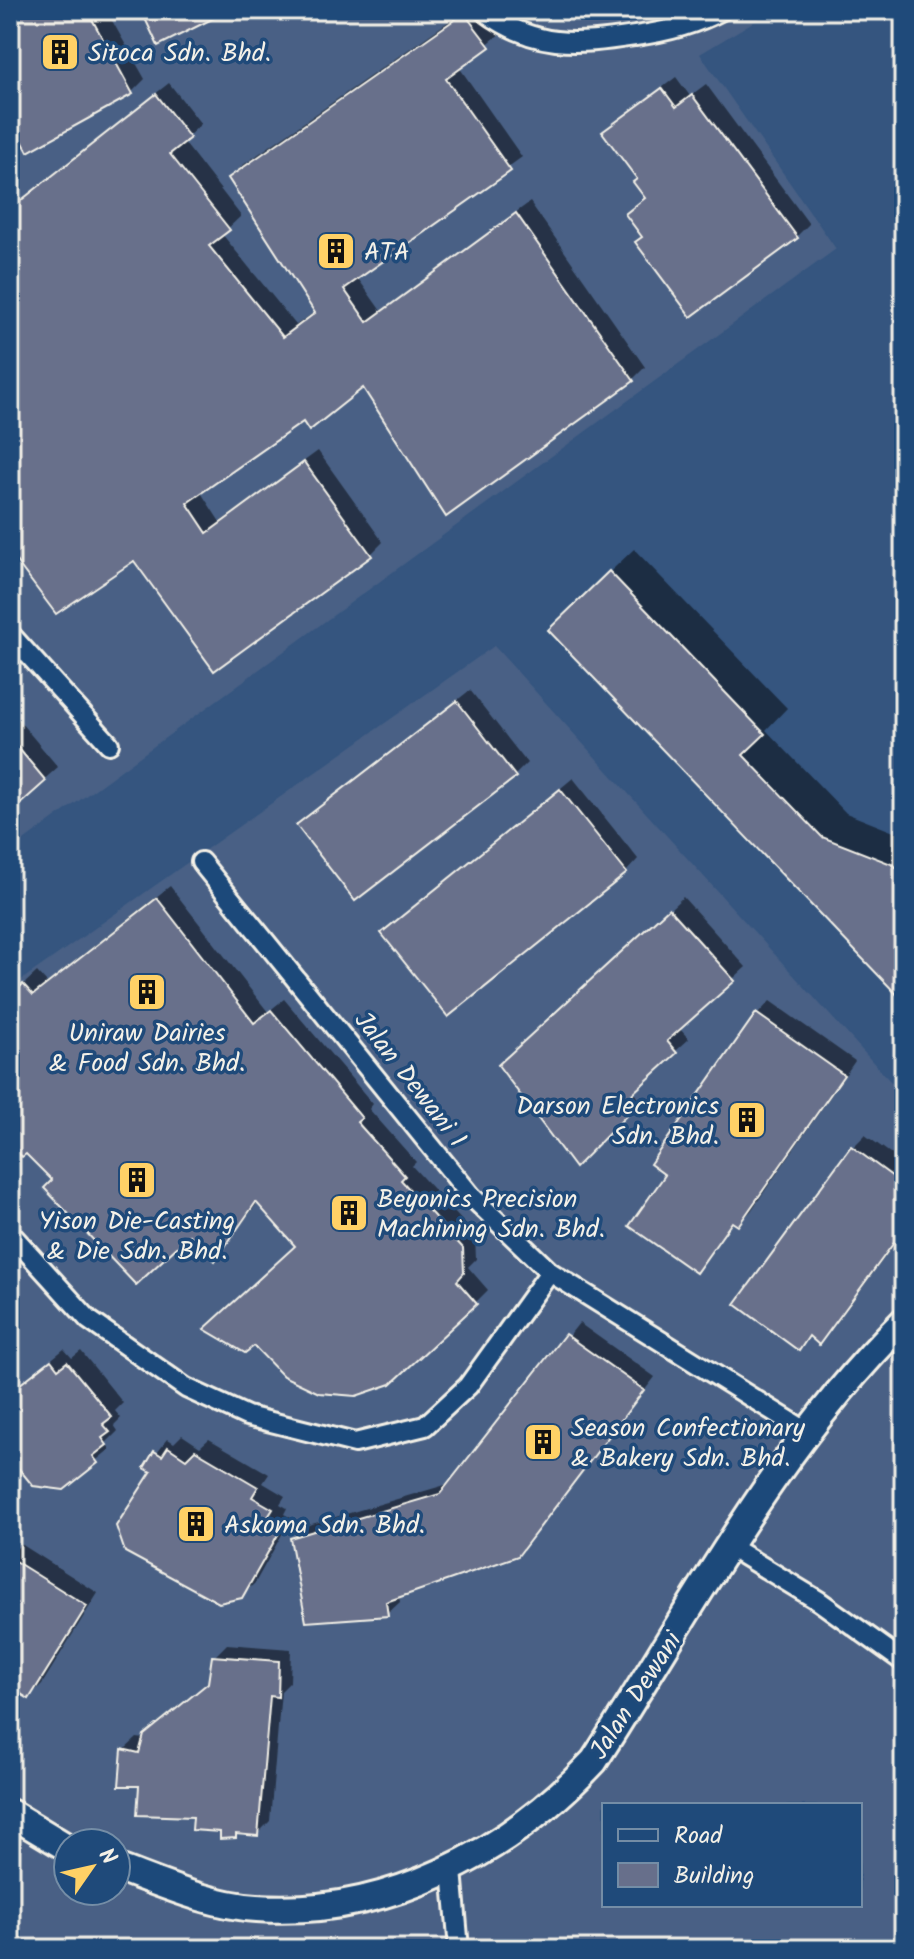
<svg xmlns="http://www.w3.org/2000/svg" width="914" height="1959" viewBox="0 0 914 1959" font-family="Kalam,sans-serif">
	<style>
		.built { fill: #486085; fill-rule: evenodd }
		.shadow { fill: #0007 }
		.building { fill: #676f8b; stroke: #f4f1e8; stroke-width: 2 }
		.lines { fill: none; stroke-linecap: round; stroke-linejoin: round }
		.street-casing { stroke: #f4f1e8; stroke-width: 24 }
		.secondary-casing { stroke: #f4f1e8; stroke-width: 32 }
		.street { stroke: #1f4a7a; stroke-width: 18 }
		.secondary { stroke: #1f4a7a; stroke-width: 26 }
		.labels { text-anchor: middle; stroke-width: 7; stroke-linejoin: round; paint-order: stroke }
		.poi-label { font-size: 26px; fill: #f4f1e8; stroke: #1f4a7a; text-anchor: start }
		.street-label { font-size: 26px; fill: #f4f1e8; stroke: #1f4a7a }
	</style>
	<rect width="100%" height="100%" fill="#35557f"/>
	<filter id="ink" filterUnits="userSpaceOnUse"><feTurbulence type="fractalNoise" baseFrequency=".0125" numOctaves="2"/><feDisplacementMap in="SourceGraphic" scale="16" xChannelSelector="R" yChannelSelector="G"/><feConvolveMatrix kernelMatrix="1 2 1 2 8 2 1 2 1" color-interpolation-filters="sRGB"/></filter>
	<g filter="url(#ink)">
		<g class="built">
			<polygon points="10,10 773,10 700,54 836,249 10,851"/>
			<path d="M494,646L891,1082L904,1076V1949H10V988ZM604,1805H860V1905H604ZM68,1843H116V1891H68Z"/>
		</g>
		<g class="shadow">
			<polygon points="10,10 106,10 145,79 132,92 29,149 10,114"/>
			<polygon points="465,10 483,10 501,33 459,67 522,157 357,277 381,311 530,202 645,367 633,379 364,385 303,419 200,491 220,522 318,451 383,542 371,554 134,558 10,549 10,208 169,83 201,124 183,141 241,216 222,234 296,325 316,311 230,178 243,165"/>
			<polygon points="676,77 690,96 706,84 809,224 796,237 644,236 627,214 646,196 639,179 605,132"/>
			<polygon points="634,549 787,708 766,730 846,813 904,836 904,999 574,606"/>
			<polygon points="470,690 527,763 514,776 299,825"/>
			<polygon points="10,710 58,767 10,810"/>
			<polygon points="573,778 638,859 626,872 384,933"/>
			<polygon points="170,886 268,1012 284,999 373,1104 369,1109 416,1162 412,1166 475,1235 476,1259 468,1267 488,1290 475,1303 297,1245 259,1201 215,1259 190,1232 54,1180 26,1151 10,1141 10,997 37,972 47,983"/>
			<polygon points="683,897 746,967 679,1028 689,1039 633,1090 640,1100 575,1165 514,1053"/>
			<polygon points="770,1001 855,1061 751,1211 738,1224 734,1221 696,1270 667,1174 653,1164 758,1014"/>
			<polygon points="865,1135 904,1163 904,1231 832,1329 819,1342 811,1336 798,1348 853,1147"/>
			<polygon points="579,1323 655,1377 517,1554 399,1595 400,1602 387,1614 292,1539 305,1526 452,1483"/>
			<polygon points="64,1349 72,1358 81,1351 123,1403 115,1411 121,1418 114,1425 118,1431 106,1443 110,1449 63,1488 10,1455 10,1393"/>
			<polygon points="182,1435 200,1447 209,1439 269,1474 263,1483 285,1496 280,1504 287,1508 284,1514 291,1518 255,1583 241,1596 153,1472 146,1467 168,1439 174,1443"/>
			<polygon points="21,1544 98,1593 42,1684 29,1697 10,1684 10,1555"/>
			<polygon points="227,1644 291,1649 290,1682 281,1691 270,1821 257,1834 239,1832 235,1837 141,1784 124,1750 137,1738 145,1739 210,1681 214,1657"/>
		</g>
		<g class="building">
			<polygon points="10,10 87,10 133,94 28,152 10,118"/>
			<polygon points="141,10 230,10 158,46"/>
			<polygon points="464,13 490,47 446,79 511,171 344,289 367,322 516,213 634,381 446,517 363,388 309,431 303,422 187,503 207,533 304,462 372,556 214,671 134,561 56,614 10,553 10,209 156,94 190,138 170,154 230,230 209,246 283,337 315,313 228,178"/>
			<polygon points="662,88 676,107 692,95 798,238 691,317 635,242 642,237 625,214 645,198 633,182 637,179 602,132"/>
			<polygon points="609,571 765,734 743,755 822,837 894,865 904,876 904,1002 548,630"/>
			<polygon points="457,701 516,777 355,901 296,825"/>
			<polygon points="10,738 46,781 10,813"/>
			<polygon points="560,789 627,873 448,1017 381,933"/>
			<polygon points="157,898 254,1023 271,1010 362,1118 357,1122 405,1176 401,1180 463,1248 464,1273 457,1281 477,1304 391,1384 356,1396 319,1393 283,1376 254,1346 245,1353 204,1329 295,1246 256,1202 215,1261 190,1235 136,1285 44,1188 52,1180 26,1154 22,1157 10,1144 10,996 23,984 33,995"/>
			<polygon points="669,908 735,981 667,1041 677,1053 621,1104 628,1114 575,1168 498,1065"/>
			<polygon points="756,1013 844,1075 738,1226 732,1222 696,1273 629,1226 665,1175 650,1164"/>
			<polygon points="851,1146 904,1185 904,1229 819,1345 809,1336 799,1351 735,1304"/>
			<polygon points="565,1334 644,1390 518,1556 386,1602 388,1616 306,1622 290,1538 440,1494"/>
			<polygon points="51,1360 58,1369 67,1362 112,1417 103,1424 110,1432 102,1438 107,1445 93,1456 98,1463 64,1490 33,1486 10,1458 10,1392"/>
			<polygon points="168,1447 186,1459 195,1450 258,1487 252,1497 273,1509 268,1517 276,1521 273,1527 280,1531 242,1598 219,1603 125,1552 116,1526 151,1472 144,1468 154,1451 162,1456"/>
			<polygon points="10,1558 87,1606 29,1699 10,1687"/>
			<polygon points="212,1656 279,1661 278,1697 270,1696 258,1836 236,1834 236,1838 220,1839 220,1832 192,1830 193,1817 137,1815 139,1786 119,1786 122,1749 139,1753 144,1735 208,1683"/>
		</g>
		<g class="lines">
			<defs>
				<g id="street">
					<path d="M483,10C534,49 576,45 635,36C666,32 694,25 722,10"/>
					<polyline points="10,634 109,744"/>
					<polyline points="201,862 472,1197 550,1272 807,1432"/>
					<polyline points="10,1233 89,1320 186,1388 247,1416 355,1443 425,1426 468,1386 550,1272"/>
					<polyline points="730,1547 819,1601 904,1662"/>
					<polyline points="452,1870 459,1949"/>
				</g>
				<g id="secondary">
					<polyline points="10,1813 68,1848"/>
					<path d="M116,1867C160,1883 209,1905 257,1908C386,1917 508,1853 594,1761C690,1612 776,1447 904,1321"/>
				</g>
			</defs>
			<use href="#street" class="street-casing"/>
			<use href="#secondary" class="secondary-casing"/>
			<use href="#street" class="street"/>
			<use href="#secondary" class="secondary"/>
		</g>
	</g>
	<defs>
		<symbol id="building-square" viewBox="-11 -11 22 22"><rect x="-9" y="-9" width="18" height="18" rx="4" fill="#ffd166" stroke="#1f4a7a"/><path d="M-4-6H4V6H1V3H-1V6H-4ZM-2.5-4.3h1.7v1.8h-1.7ZM.8-4.3h1.7v1.8H.8ZM-2.5-1h1.7V.8h-1.7ZM.8-1h1.7V.8H.8Z" fill="#111"/></symbol>
	</defs>
	<g fill-rule="evenodd">
		<use href="#building-square" x="38" y="30" width="44" height="44"/>
		<use href="#building-square" x="314" y="229" width="44" height="44"/>
		<use href="#building-square" x="125" y="970" width="44" height="44"/>
		<use href="#building-square" x="725" y="1098" width="44" height="44"/>
		<use href="#building-square" x="115" y="1158" width="44" height="44"/>
		<use href="#building-square" x="327" y="1191" width="44" height="44"/>
		<use href="#building-square" x="521" y="1420" width="44" height="44"/>
		<use href="#building-square" x="174" y="1502" width="44" height="44"/>
	</g>
	<g class="labels">
		<g class="poi-label">
			<text x="88" y="61">Sitoca Sdn. Bhd.</text>
			<text x="364" y="260">ATA</text>
			<text x="147" y="1041" text-anchor="middle">Uniraw Dairies<tspan x="147" dy="30">&amp; Food Sdn. Bhd.</tspan></text>
			<text x="719" y="1114" text-anchor="end">Darson Electronics<tspan x="719" dy="30">Sdn. Bhd.</tspan></text>
			<text x="377" y="1207">Beyonics Precision<tspan x="377" dy="30">Machining Sdn. Bhd.</tspan></text>
			<text x="137" y="1229" text-anchor="middle">Yison Die-Casting<tspan x="137" dy="30">&amp; Die Sdn. Bhd.</tspan></text>
			<text x="571" y="1436">Season Confectionary<tspan x="571" dy="30">&amp; Bakery Sdn. Bhd.</tspan></text>
			<text x="224" y="1533">Askoma Sdn. Bhd.</text>
		</g>
		<g class="street-label">
			<text transform="translate(411 1079) rotate(52)" y="9">Jalan Dewani 1</text>
			<text transform="translate(635 1695) rotate(-57)" y="9">Jalan Dewani</text>
		</g>
	</g>
	<rect width="914" height="1959" fill="none" stroke="#1f4a7a" stroke-width="40"/>
	<rect x="20" y="20" width="874" height="1919" fill="none" stroke="#f4f1e8" stroke-width="3" filter="url(#ink)"/>
	<rect x="602" y="1803" width="260" height="104" fill="#1f4a7a" stroke="#748da6" stroke-width="2"/>
	<rect x="618" y="1829" width="40" height="12" fill="#1f4a7a" stroke="#748da6" stroke-width="2"/>
	<text x="674" y="1843" font-size="24" fill="#f4f1e8">Road</text>
	<rect x="618" y="1863" width="40" height="24" fill="#676f8b" stroke="#748da6" stroke-width="2"/>
	<text x="674" y="1883" font-size="24" fill="#f4f1e8">Building</text>
	<g transform="translate(92 1867) rotate(56)"><circle r="38" fill="#1f4a7a" stroke="#748da6" stroke-width="2"/>
	<path d="M0-6L14 30L0 20L-14 30Z" fill="#ffd166"/>
	<text y="-12" font-size="22" font-weight="bold" text-anchor="middle" fill="#f4f1e8">N</text>
	</g>
</svg>
